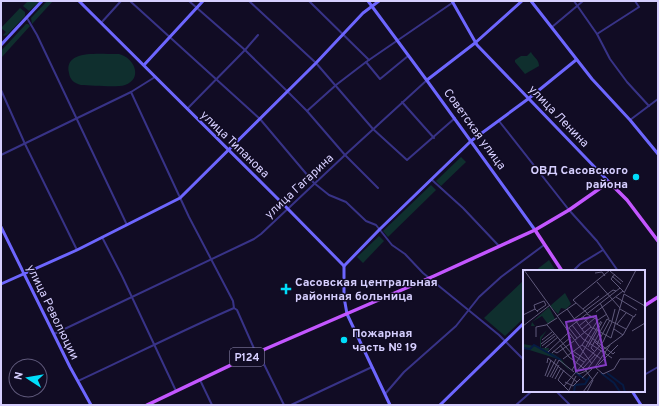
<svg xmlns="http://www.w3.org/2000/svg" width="659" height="406" viewBox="0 0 659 406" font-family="Overpass,sans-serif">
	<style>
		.green { fill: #0f2f2e }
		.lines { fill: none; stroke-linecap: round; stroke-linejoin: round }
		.street { stroke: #383387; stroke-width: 2 }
		.secondary { stroke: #6d66ff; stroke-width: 3 }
		.primary { stroke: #c356ff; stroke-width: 3.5 }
		.poi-dot { fill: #00ddfa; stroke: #110c24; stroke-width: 1.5 }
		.labels { text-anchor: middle; stroke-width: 3; stroke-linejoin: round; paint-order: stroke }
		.shield { fill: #110c24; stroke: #9b94bd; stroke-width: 1 }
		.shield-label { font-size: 11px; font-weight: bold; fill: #d6cfff }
		.street-label { font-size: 12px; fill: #d6cfff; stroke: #110c24 }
		.poi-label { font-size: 12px; font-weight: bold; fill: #d6cfff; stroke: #110c24; text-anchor: start }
		.inset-river { fill: none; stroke: #061b44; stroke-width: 2 }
		.inset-road { fill: none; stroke: #605a7c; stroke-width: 1 }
		.view { fill: #843cc5; fill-opacity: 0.15; stroke: #843cc5; stroke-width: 2 }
		.inset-edge { fill: none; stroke: #d6cfff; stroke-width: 2 }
	</style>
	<rect width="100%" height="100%" fill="#110c24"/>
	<g class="green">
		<polygon points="28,1 40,1 29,11 23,6"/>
		<polygon points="47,1 53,1 32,24 31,18"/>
		<polygon points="20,8 25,12 25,16 7,35 4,36 3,35 6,32 1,28"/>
		<polygon points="26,24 28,24 30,26 1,58 1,51"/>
		<path d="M531,52C533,57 539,59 539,66L525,74L515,62V60L521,56H527Z"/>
		<path d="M119,54C135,58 143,79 125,85C116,88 91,85 81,85C74,83 70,80 69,73C63,48 105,55 119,54Z"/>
		<polygon points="461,157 466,162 441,186 436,181"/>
		<polygon points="431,185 436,190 388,237 383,231"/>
		<polygon points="379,236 384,241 363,263 357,257"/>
		<polygon points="549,260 556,271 535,271"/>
		<polygon points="524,280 524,318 505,336 484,318"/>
	</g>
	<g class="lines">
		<g class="street">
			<polyline points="130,1 260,119 314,183 329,195 346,202 366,221 376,225 392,245 405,254 423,273 499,335 524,360"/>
			<polyline points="189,1 245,50 287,91 307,111 345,155 378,188"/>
			<polyline points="249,1 316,63 373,129 407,160 455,118"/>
			<polyline points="309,1 369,60"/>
			<polyline points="574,1 597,34 610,59 627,82 649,106"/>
			<polyline points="27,18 37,35 127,225"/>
			<polyline points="101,23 121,1"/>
			<polyline points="552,27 583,1"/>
			<polyline points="597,34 639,7 635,1"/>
			<polyline points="366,62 380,79 408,56"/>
			<polyline points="1,90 25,144 77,250"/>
			<polyline points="131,92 189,217 233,301 234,308 237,310 256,353"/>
			<polyline points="402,102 434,138"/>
			<polyline points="187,109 245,50 258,35"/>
			<polyline points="307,111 336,85 366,62 455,1"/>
			<polyline points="630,120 658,99"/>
			<polyline points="499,121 569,210 597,241 618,271"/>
			<polyline points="1,155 131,92 155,77"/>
			<polyline points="432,180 463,208 499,246"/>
			<polyline points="102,237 122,276 176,391"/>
			<polyline points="573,271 580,264 603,250"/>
			<polyline points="54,334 254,239 261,234 345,155 427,80"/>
			<polyline points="258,352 284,405"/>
			<polyline points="644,375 658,367"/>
			<polyline points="200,380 212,405"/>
			<path d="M78,381C130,357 181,331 234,308"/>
			<polyline points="556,391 570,405"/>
			<polyline points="385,394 404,372 456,326 479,297 501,277 544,245"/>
			<polyline points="291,405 372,367"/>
			<polyline points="516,405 532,391"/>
		</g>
		<g class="secondary">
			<polyline points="79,1 288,209 344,266 344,297 347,314 390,405"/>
			<polyline points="368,1 428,82 535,230"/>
			<polyline points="452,1 477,45 609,182"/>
			<polyline points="531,1 592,79 630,120 658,154"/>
			<polyline points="1,45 42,1"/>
			<polyline points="144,65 203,1"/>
			<polyline points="427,80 475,43 522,1"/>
			<polyline points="1,227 70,367 91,405"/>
			<polyline points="344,266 380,229 471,141 528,99 576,60"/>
			<polyline points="1,284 77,250 180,198 316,63 363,13 379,1"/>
			<polyline points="632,391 641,405"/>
			<polyline points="440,405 524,323"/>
		</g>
		<g class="primary">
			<polyline points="535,230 562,271"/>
			<polyline points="644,306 658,297"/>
			<polyline points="147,405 256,353 434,276 535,230 569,210 609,182 627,200 658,241"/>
		</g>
	</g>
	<g class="poi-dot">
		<circle cx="636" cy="177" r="4"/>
		<path d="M284 283h4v4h4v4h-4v4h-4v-4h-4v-4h4z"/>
		<circle cx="344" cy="340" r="4"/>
	</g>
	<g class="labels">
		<rect class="shield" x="230" y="348" width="34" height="18" rx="3"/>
		<g class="shield-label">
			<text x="247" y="361">Р124</text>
		</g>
		<g class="street-label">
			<text transform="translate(559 116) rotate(46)" y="4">улица Ленина</text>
			<text transform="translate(475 129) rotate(54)" y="4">Советская улица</text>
			<text transform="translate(235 144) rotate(44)" y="4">улица Типанова</text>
			<text transform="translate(299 186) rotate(-43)" y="4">улица Гагарина</text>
			<text transform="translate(53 312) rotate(64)" y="4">улица Революции</text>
		</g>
		<g class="poi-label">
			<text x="628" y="174" text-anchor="end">ОВД Сасовского<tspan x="628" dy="14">района</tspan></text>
			<text x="295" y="286">Сасовская центральная<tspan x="295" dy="14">районная больница</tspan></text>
			<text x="352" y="337">Пожарная<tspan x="352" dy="14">часть № 19</tspan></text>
		</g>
	</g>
	<g transform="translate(523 270)">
		<rect width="122" height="122" fill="#110c24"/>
		<path d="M42,23L48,34L43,39L38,38L35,44L27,36ZM26,37L32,49L25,54L19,46L9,52L12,56H8L9,52ZM24,60L18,69V78H26L25,84L29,83L38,89L48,102L35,89L0,78V74L17,77V67Z" fill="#0f2f2e"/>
		<path class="inset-river" d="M0,78L7,79L11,75L38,90M52,102L63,110M78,103L91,113L97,122M84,103L100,115L102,122M51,122L52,115L62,114L67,106"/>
		<path class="inset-road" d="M1,0L69,94M87,1L100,12M72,3L79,2L82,6M92,4L88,9L97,18M89,6L98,14M74,12L97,38M101,23L113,0M93,27L114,40M77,33L86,49M12,39L11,35L21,31L23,35L14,41M44,39L61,62L90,84L92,82M60,39L76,26M97,39L111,47L113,44M73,42L100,21M64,43L50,30L87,0M64,44L75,50M0,45L12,39L15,42M34,46L53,33M60,47L69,58M51,49L90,20L93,21M89,51L92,39M94,54L103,43M24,55L49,84L61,92M49,55L60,69L89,88M0,56L27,35M56,56L68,46M46,58L54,68M70,58L88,68L101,24L122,36M59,59L72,48M91,59L100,65L110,47M43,60L97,18L101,22M109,61L122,53M13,67V57L23,55L34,48M19,70L29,62M52,70L68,57M71,71L83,83M18,74L31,64M74,74L87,50M37,75L46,87L58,96L41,116M59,75L78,89M87,75L72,97L80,104L91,99L97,89H122M19,76L32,66M65,77L79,52M22,78L35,67M30,81L34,83L51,71M50,81L63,90M71,81L68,78L84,49L103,59M25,82L45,63M29,83L48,67M40,89L59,75L75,50L84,44M65,89L80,72L89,52M24,93L25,88L54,112M75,95L95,75M60,98L72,85M41,100L35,110L45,120M49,100L78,51M52,101L56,104L63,101M63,101L58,96L64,89M22,106L28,90M24,107L33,89M27,107L36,90L51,102M29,108L36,95M59,108L69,99M32,109L38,98M42,112L50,116L57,109M45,122L53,106M60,122L75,102M64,122L70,110L63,101L77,82L100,65"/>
		<path class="view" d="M73,46L83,95L53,101L43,52Z"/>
		<rect width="122" height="122" class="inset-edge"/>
	</g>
	<rect width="659" height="406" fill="none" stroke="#d6cfff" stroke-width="4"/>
	<g transform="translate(28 378) rotate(282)"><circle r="19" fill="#110c24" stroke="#605a7c"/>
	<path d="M0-3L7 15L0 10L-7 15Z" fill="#00ddfa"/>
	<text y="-6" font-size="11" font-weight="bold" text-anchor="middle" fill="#d6cfff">N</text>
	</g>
</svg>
